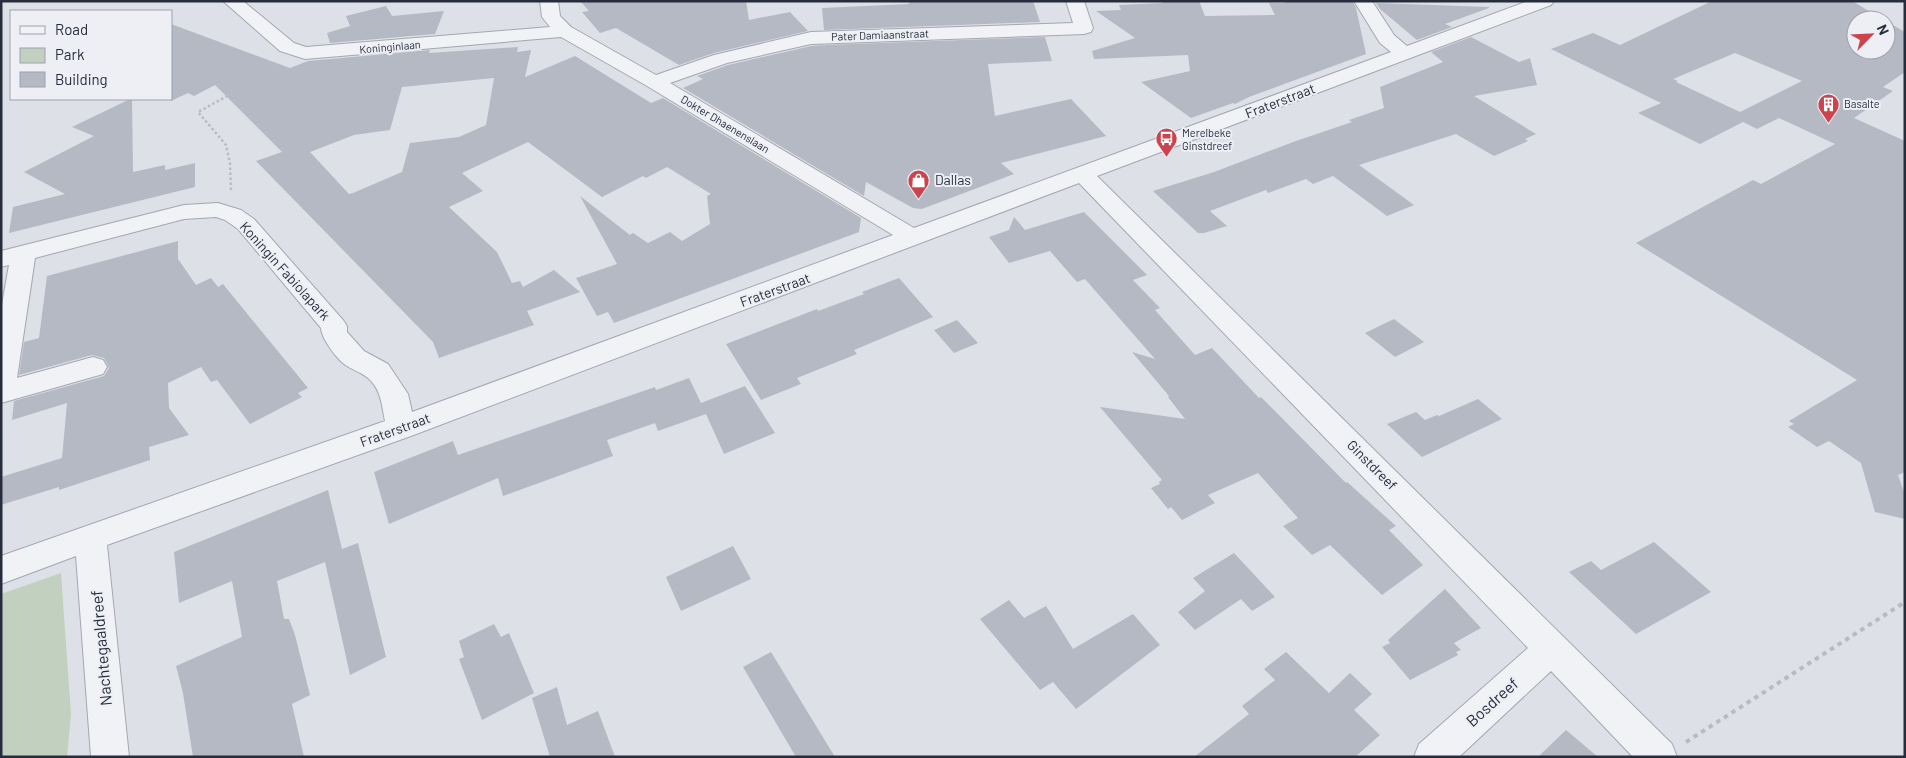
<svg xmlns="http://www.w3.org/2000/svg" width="1906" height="758" viewBox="0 0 1906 758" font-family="Barlow,sans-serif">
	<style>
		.green { fill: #c2d1bf }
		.building { fill: #b5b9c4; fill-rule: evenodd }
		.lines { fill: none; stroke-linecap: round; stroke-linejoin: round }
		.minor-casing { stroke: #a3a7b1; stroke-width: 2 }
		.path-far1 { stroke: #b8bbc1; stroke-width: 2.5; stroke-dasharray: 2.5 2.5; stroke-linecap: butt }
		.path { stroke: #b8bbc1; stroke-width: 4; stroke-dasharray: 4.5 4.5; stroke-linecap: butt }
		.minor { fill: #f0f2f5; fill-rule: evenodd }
		.labels { text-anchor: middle; stroke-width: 4; stroke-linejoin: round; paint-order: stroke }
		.far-street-label { font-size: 11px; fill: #272d3d; stroke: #edeff5 }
		.far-poi-label { font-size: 11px; fill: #272d3d; stroke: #edeff5; text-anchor: start }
		.street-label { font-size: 14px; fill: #272d3d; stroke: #edeff5 }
		.poi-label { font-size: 14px; fill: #272d3d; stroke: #edeff5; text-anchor: start }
		.near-street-label { font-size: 16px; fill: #272d3d; stroke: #edeff5 }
	</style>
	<rect width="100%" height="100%" fill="#dde0e7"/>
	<polygon class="green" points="61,573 71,714 67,757 1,757 1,594"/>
	<g class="building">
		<polygon points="580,1 746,1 749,20 790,12 808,31 714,53 679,65 616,28 600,33 582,12 589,11"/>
		<polygon points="908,1 1033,1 1040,22 824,30 822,8 909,4"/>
		<polygon points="1162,1 1199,1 1205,16 1275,15 1269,3 1285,3 1284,1 1353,2 1356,8 1366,54 1249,97 1235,104 1233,103 1191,118 1141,82 1190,71 1188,55 1094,59 1092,51 1135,38 1096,11 1121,10 1119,5 1163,3"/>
		<path d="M1712,1H1852L1884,20H1856V50H1886V21L1905,32V72L1883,87L1893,91L1854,118L1905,141V472L1898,475L1905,495V519L1875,512L1861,463L1829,441L1817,447L1788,427L1794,424L1789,421L1857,380L1636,243L1753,180L1761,184L1835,144L1779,118L1757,129L1743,122L1700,144L1638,113L1661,103L1551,49L1593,33L1620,45ZM1735,53L1802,81L1740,112L1676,82L1678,81L1673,79Z"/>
		<polygon points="1376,3 1489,7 1489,8 1445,24 1452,27 1417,40 1380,9"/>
		<polygon points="386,6 392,16 444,11 435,34 330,43 327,33 350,26 346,16"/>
		<path d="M171,24L290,68L308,61L430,50L429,53L518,47L517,52L531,50L525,77L575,56L651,103L663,98L861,218L859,232L614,323L608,312L597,316L576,278L617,264L580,196L630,235L633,233L648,243L670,232L682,241L710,224L707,196L711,194L667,167L646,178L643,176L602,197L528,142L462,173L483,191L449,207L497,252L512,283L520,281L523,287L554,270L580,292L527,311L534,325L439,358L433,342L256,161L282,152L215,85L194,96L188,93L171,101ZM494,78L486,125L459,137L410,143L402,172L353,193L349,194L310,152L354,135L390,130L402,87Z"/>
		<polygon points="1045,37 1052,61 988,64 995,116 1071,99 1106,136 1001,163 1014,174 922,209 913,208 866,182 864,196 683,88 703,79 697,76 728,65 811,46 823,45 825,47 824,45"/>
		<polygon points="1471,37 1519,62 1530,58 1537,85 1474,96 1536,134 1525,139 1528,141 1494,156 1456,134 1359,165 1414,205 1387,216 1333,176 1313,184 1306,179 1268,193 1266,190 1210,211 1227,226 1204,233 1198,233 1153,191 1214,172 1296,141 1352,122 1349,120 1384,108 1380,87 1443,62 1431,52"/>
		<polygon points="130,99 132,99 133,172 165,165 165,170 195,163 195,187 9,233 13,207 65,194 24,172 94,136 72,127"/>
		<polygon points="1084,212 1147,275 1133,280 1160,308 1155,310 1195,355 1212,348 1259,398 1261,397 1346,483 1347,482 1396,526 1389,530 1423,565 1382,595 1330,545 1312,555 1283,526 1298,518 1258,473 1208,495 1215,503 1182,520 1171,507 1168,509 1151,488 1160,484 1159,482 1162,480 1100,407 1185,419 1168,397 1169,396 1132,352 1155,359 1085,279 1077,282 1050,251 1009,263 989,237 1009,230 1014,217 1025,230"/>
		<polygon points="178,241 178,259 196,285 211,278 218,287 223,284 308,388 298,393 302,397 250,424 217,380 211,382 201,367 168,383 169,408 189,435 149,447 150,460 59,490 59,487 1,505 1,477 62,458 67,403 12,420 14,401 104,376 109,368 104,358 92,355 19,375 24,342 39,338 47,276"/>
		<polygon points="899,278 933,317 854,350 857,354 797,378 801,384 761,400 726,344 817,309 818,311 864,294 862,292"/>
		<polygon points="1394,319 1424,342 1395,357 1365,333"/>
		<polygon points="957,320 978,343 954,353 934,330"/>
		<polygon points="689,378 701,403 745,386 775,433 724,454 706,414 658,431 655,423 607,440 613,456 503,496 498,478 389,524 374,472 453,441 458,455 655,387 656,390"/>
		<polygon points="1478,399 1502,419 1422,457 1387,424 1416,412 1425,420 1437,415 1439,416"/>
		<polygon points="328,490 342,549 358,543 386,657 350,675 325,562 277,581 284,619 289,619 295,635 310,695 292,704 304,757 193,757 183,693 176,666 242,637 232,581 179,603 174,552"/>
		<polygon points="1654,542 1711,592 1636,634 1569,572 1591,561 1601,570"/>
		<polygon points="733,546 751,579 681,611 666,577"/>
		<polygon points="1234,553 1275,597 1252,611 1241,599 1195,630 1178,612 1205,591 1193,578"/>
		<polygon points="1445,589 1481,628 1454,643 1461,650 1456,652 1458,655 1410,680 1382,647 1390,643 1388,640"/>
		<polygon points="1009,600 1024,618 1046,606 1073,649 1133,614 1160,645 1076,709 1053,682 1040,690 980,619"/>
		<polygon points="494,624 501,637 509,633 534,693 482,720 459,659 464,657 459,641"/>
		<polygon points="771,652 835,757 796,757 743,667"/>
		<polygon points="1286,652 1329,693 1350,673 1372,694 1354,710 1380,735 1355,757 1194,757 1249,714 1242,706 1275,680 1264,669"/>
		<polygon points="557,687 567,725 598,711 615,757 550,757 532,698"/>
		<polygon points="1566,730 1598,757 1538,757"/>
	</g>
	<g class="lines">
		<defs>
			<path id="minor" d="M223,1H243L294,43L306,47L550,27L542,17L540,1H558L560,16L571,27L656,75L714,55L811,32L1073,23L1066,1H1084L1093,28L1091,32L1084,34L811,44L727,63L670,83L914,228L1391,52L1380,43L1354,1H1372L1394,35L1407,46L1528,1H1554L1551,5L1097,176L1672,744L1677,757H1633L1551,671L1459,757H1414L1419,744L1528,648L1079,183L411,436L107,545L129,757H91L76,556L1,584V556L385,421C382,406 381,389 368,378C362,373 353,370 347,366C338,361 321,338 321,328L238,229L225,220L216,217L184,219L35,258L17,378L93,357L103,360L107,367L103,374L1,403V310L9,265L1,267V251L184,205L218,203L241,210L254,219L343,320L347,326V332L364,351L388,364L408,394L412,412L893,235L647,86L561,37L305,59L280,51Z"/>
		</defs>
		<use href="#minor" class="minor-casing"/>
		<polyline class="path-far1" points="231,190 230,163 226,145 198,112 280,67"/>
		<polyline class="path" points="1686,742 1905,602"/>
		<use href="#minor" class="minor"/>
	</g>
	<defs>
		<symbol id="building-pin" viewBox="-11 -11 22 30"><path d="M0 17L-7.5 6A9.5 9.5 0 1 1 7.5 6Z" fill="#cc434d" stroke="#edeff5"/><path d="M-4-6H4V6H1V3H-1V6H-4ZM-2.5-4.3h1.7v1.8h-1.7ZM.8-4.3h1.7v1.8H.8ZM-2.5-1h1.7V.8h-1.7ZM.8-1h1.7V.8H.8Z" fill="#fff"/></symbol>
		<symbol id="bus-pin" viewBox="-11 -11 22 30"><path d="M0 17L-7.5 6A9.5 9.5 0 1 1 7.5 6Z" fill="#cc434d" stroke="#edeff5"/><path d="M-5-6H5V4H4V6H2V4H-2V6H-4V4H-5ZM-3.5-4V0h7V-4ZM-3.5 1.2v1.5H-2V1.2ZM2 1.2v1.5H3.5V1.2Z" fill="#fff"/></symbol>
		<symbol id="shop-pin" viewBox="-11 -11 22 30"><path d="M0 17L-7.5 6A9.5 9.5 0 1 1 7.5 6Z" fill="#cc434d" stroke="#edeff5"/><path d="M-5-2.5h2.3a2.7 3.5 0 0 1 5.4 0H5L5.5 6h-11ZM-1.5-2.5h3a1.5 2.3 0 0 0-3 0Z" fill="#fff"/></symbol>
	</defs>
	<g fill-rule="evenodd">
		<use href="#building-pin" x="1816" y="92" width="25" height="34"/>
		<use href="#bus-pin" x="1154" y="126" width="25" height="34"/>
		<use href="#shop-pin" x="906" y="168" width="25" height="34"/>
	</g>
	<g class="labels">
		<g class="far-street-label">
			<text transform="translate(880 35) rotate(-2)" y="4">Pater Damiaanstraat</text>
			<text transform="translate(390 47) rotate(-5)" y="4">Koninginlaan</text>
			<text transform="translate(725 124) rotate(31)" y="4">Dokter Dhaenenslaan</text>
		</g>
		<g class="far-poi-label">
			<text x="1844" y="108">Basalte</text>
			<text x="1182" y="137">Merelbeke<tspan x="1182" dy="13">Ginstdreef</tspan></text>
		</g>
		<g class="street-label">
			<text transform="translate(1280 101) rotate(-21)" y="5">Fraterstraat</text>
			<text transform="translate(285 271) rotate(48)" y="5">Koningin Fabiolapark</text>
			<text transform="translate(775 290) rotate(-20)" y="5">Fraterstraat</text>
			<text transform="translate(395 430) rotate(-20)" y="5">Fraterstraat</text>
			<text transform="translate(1372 465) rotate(45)" y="5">Ginstdreef</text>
		</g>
		<g class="poi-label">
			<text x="935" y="185">Dallas</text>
		</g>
		<g class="near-street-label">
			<text transform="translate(101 648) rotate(-95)" y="6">Nachtegaaldreef</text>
			<text transform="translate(1492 702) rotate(-42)" y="6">Bosdreef</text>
		</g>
	</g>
	<rect width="1906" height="758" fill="none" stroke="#272d3d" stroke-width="5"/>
	<rect x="10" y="10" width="162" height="90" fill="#edeff5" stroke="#9ea1ab"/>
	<rect x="20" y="26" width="25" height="8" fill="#f0f2f5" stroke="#9ea1ab"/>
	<text x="55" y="35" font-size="15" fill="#272d3d">Road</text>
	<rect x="20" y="48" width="25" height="15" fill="#c2d1bf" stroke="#9ea1ab"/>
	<text x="55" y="60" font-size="15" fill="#272d3d">Park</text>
	<rect x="20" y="72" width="25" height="15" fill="#b5b9c4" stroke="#9ea1ab"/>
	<text x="55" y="85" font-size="15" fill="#272d3d">Building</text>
	<g transform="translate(1871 35) rotate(66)"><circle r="24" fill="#edeff5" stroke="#9ea1ab"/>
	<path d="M0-4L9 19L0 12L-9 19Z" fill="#cc434d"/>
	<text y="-8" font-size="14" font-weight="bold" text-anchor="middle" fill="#272d3d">N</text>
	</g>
</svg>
